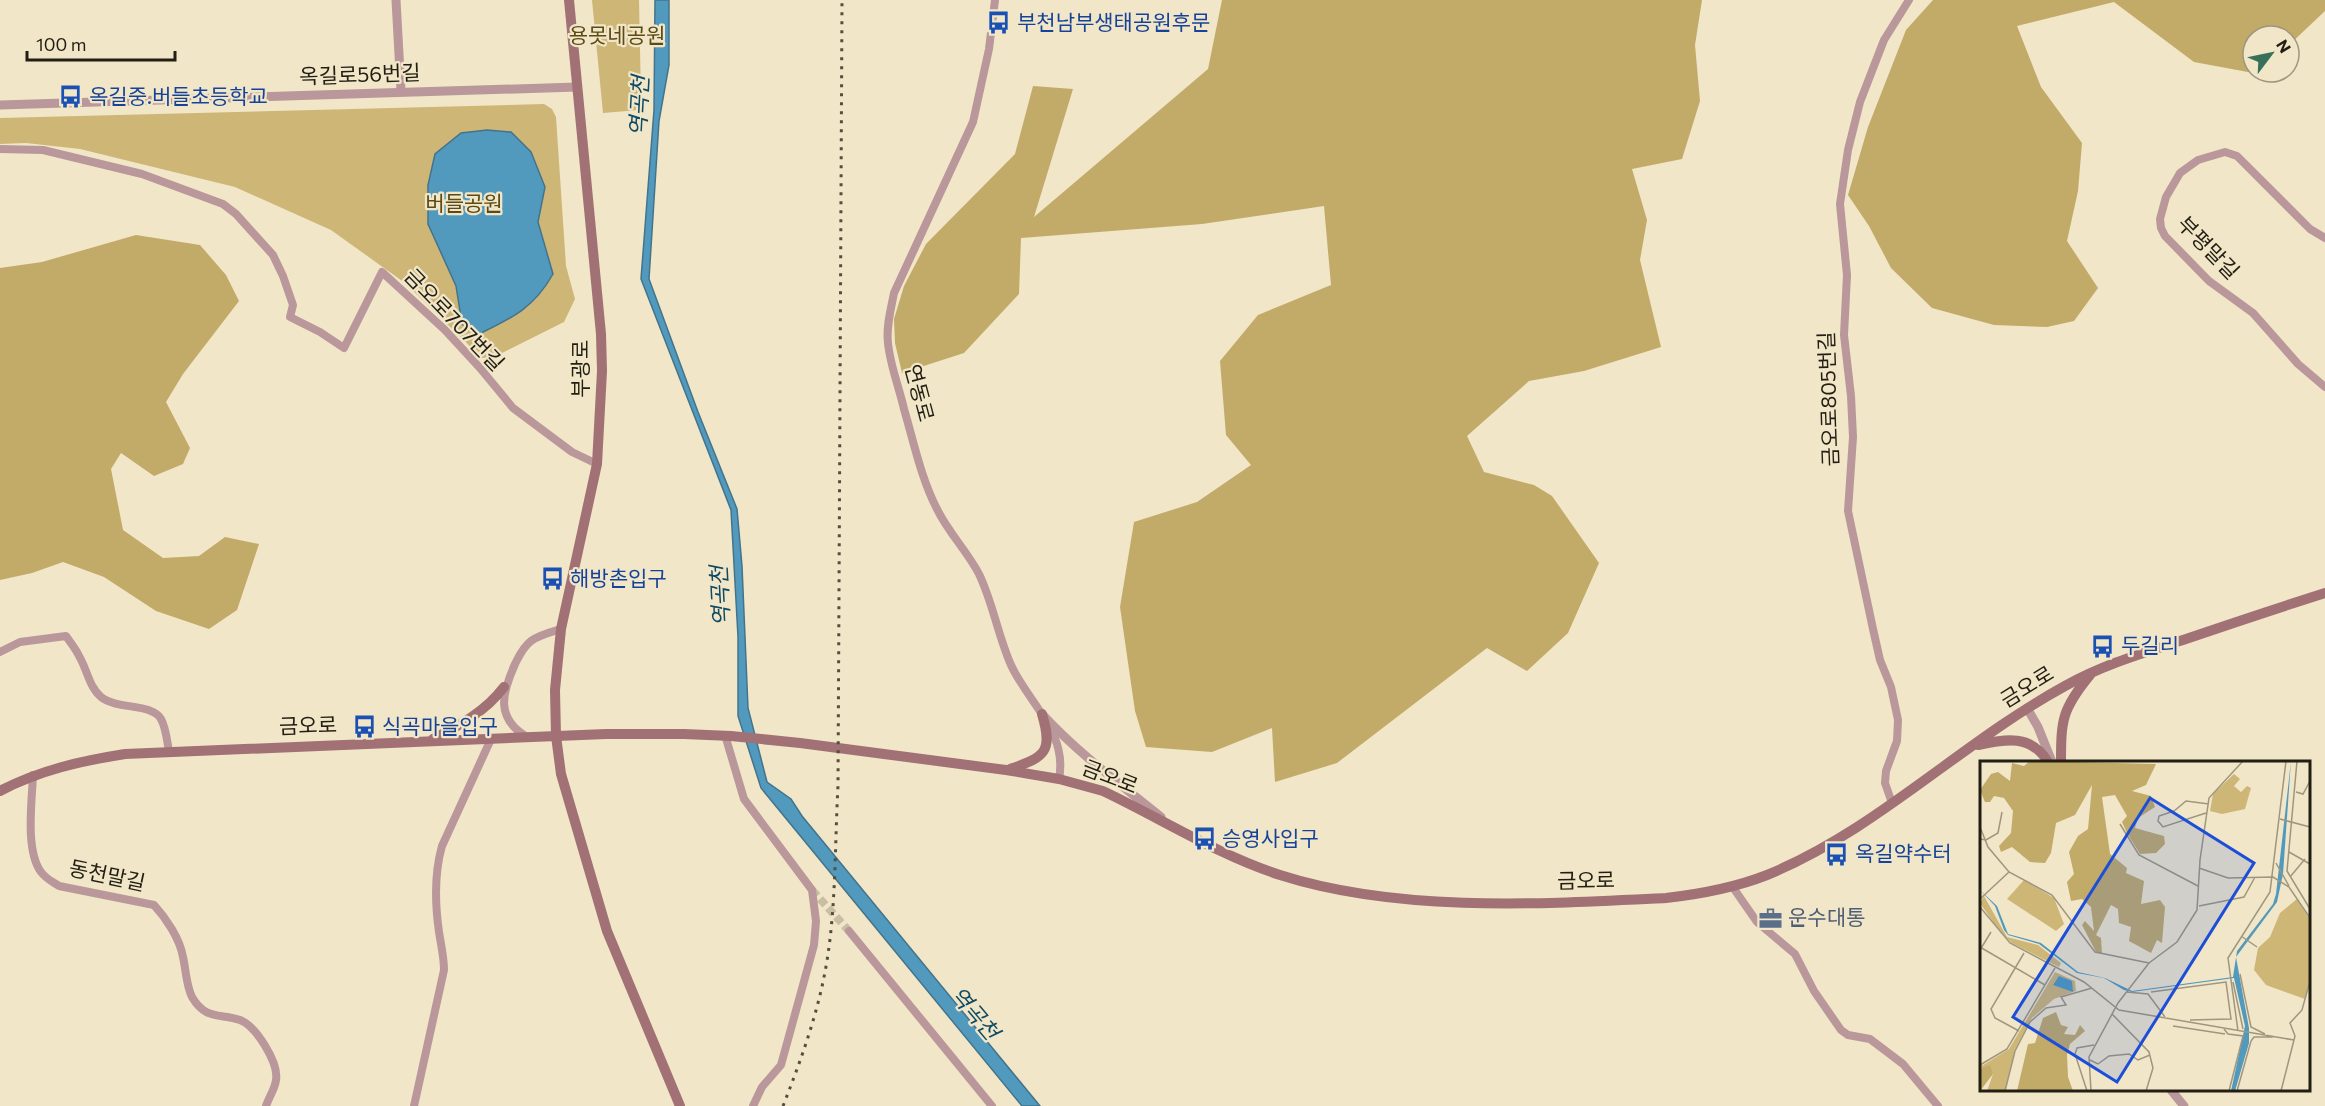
<svg xmlns="http://www.w3.org/2000/svg" width="2325" height="1106" viewBox="0 0 2325 1106" font-family="Commissioner,'Noto Sans KR',sans-serif">
	<style>
		.green { fill: #ceb677 }
		.forest { fill: #c2aa68 }
		.water { fill: #5299be; stroke: #44748b; stroke-width: 1.5 }
		.lines { fill: none; stroke-linecap: round; stroke-linejoin: round }
		.minor-tunnel { stroke: #c8bea3; stroke-width: 8; stroke-dasharray: 8 4; stroke-linecap: butt }
		.minor { stroke: #b9979a; stroke-width: 8 }
		.tertiary { stroke: #b9979a; stroke-width: 9 }
		.secondary { stroke: #a17175; stroke-width: 10 }
		.rail { stroke: #544e3e; stroke-width: 3; stroke-dasharray: 3 6; stroke-linecap: butt }
		.labels { text-anchor: middle; stroke-width: 4.5; stroke-linejoin: round; paint-order: stroke }
		.transit-label { font-size: 21px; fill: #164399; stroke: #f1e6c7; text-anchor: start }
		.park-label { font-size: 21px; fill: #5c4a17; stroke: #f1e6c7 }
		.street-label { font-size: 21px; fill: #221e13; stroke: #f1e6c7 }
		.service-label { font-size: 21px; fill: #4e5e75; stroke: #f1e6c7; text-anchor: start }
		.water-label { font-size: 22px; font-style: italic; fill: #0f4a64; stroke: #f1e6c7 }
		.inset-road { fill: none; stroke: #9e967f; stroke-width: 1.5 }
		.view { fill: #1d4ed8; fill-opacity: 0.15; stroke: #1d4ed8; stroke-width: 3 }
		.inset-edge { fill: none; stroke: #221e13; stroke-width: 3 }
	</style>
	<rect width="100%" height="100%" fill="#f1e6c7"/>
	<g class="green">
		<polygon points="592,0 639,0 641,99 639,110 603,113"/>
		<polygon points="544,104 552,109 556,117 566,266 575,299 564,322 494,357 482,358 405,283 331,230 235,187 80,149 26,143 0,144 0,118"/>
	</g>
	<g class="forest">
		<polygon points="1222,0 1702,0 1695,45 1700,101 1682,159 1632,169 1647,220 1640,260 1661,347 1584,371 1529,381 1467,436 1484,472 1534,485 1552,496 1599,563 1568,633 1527,671 1487,648 1337,763 1275,782 1272,728 1212,752 1146,747 1135,711 1120,607 1134,522 1197,502 1251,465 1226,435 1220,361 1258,315 1331,285 1324,206 1202,224 1021,238 1019,294 964,353 902,373 895,343 894,319 904,286 926,244 1015,154 1033,86 1073,89 1034,217 1208,69"/>
		<polygon points="1933,0 2325,0 2325,11 2289,45 2289,36 2253,36 2253,72 2281,72 2280,78 2194,62 2114,2 2017,26 2041,87 2082,143 2078,191 2067,241 2098,288 2074,321 2047,327 1994,325 1932,308 1891,268 1869,226 1848,195 1868,127 1906,30"/>
		<polygon points="136,235 200,245 226,275 239,301 183,374 166,402 190,448 183,464 154,476 121,453 111,469 123,530 163,558 199,556 225,537 259,544 237,610 209,629 156,611 104,577 63,562 32,573 0,580 0,268 42,262"/>
	</g>
	<g class="water">
		<polygon points="655,0 669,0 669,65 659,121 649,279 698,412 737,509 742,566 748,708 767,782 791,799 802,816 1040,1106 1022,1106 761,788 738,716 738,637 731,510 641,279 654,110"/>
		<path d="M487,130L511,132L531,152L545,187L538,222L553,274C534,308 512,318 479,334L462,324L456,286L428,224V185L435,154L461,133Z"/>
	</g>
	<g class="lines">
		<polyline class="minor-tunnel" points="812,890 849,931"/>
		<g class="minor">
			<path d="M995,0L989,49L973,122L894,293C891,309 886,326 888,343C890,365 899,387 904,409C914,443 921,478 937,509C948,532 967,551 979,574C993,603 998,636 1011,665C1029,704 1068,732 1059,779"/>
			<polyline points="0,149 43,150 142,174 223,204 236,214 273,255 283,276 293,305 290,317 320,332 344,348 382,272 445,330 480,368 513,408 572,452 597,464"/>
			<polyline points="2325,238 2310,229 2237,156 2225,152 2198,160 2180,173 2166,197 2160,219 2161,228 2165,236 2209,281 2253,313 2298,364 2325,387"/>
			<path d="M0,652L20,642L66,636C70,642 76,649 79,656C87,669 89,687 101,697C118,710 152,703 161,719C166,728 167,741 169,751"/>
			<polyline points="725,735 744,799 812,890 816,921 814,945 781,1065 762,1087 753,1106"/>
			<path d="M527,737C495,718 502,693 515,664C519,656 523,647 531,641C539,635 551,632 561,629"/>
			<path d="M33,775C32,801 25,850 41,872C46,879 53,882 59,886L154,905C166,918 180,939 183,957C186,970 186,985 192,997C206,1021 221,1013 240,1020C256,1026 279,1063 276,1080C275,1089 269,1097 266,1106"/>
			<polyline points="1892,803 1885,783 1886,771 1897,741 1898,720 1891,687 1880,660 1873,629 1848,511 1853,437 1851,396 1844,335 1847,275 1840,204 1848,150 1860,102 1884,40 1909,0"/>
			<polyline points="1732,886 1757,922 1795,954 1814,991 1841,1030 1848,1035 1870,1039 1903,1064 1938,1106"/>
			<polyline points="849,931 992,1106"/>
			<path d="M414,1106L444,970C444,957 441,945 439,932C435,904 434,874 442,846L491,739"/>
		</g>
		<g class="tertiary">
			<polyline points="396,0 401,91"/>
			<polyline points="0,105 577,87"/>
			<polyline points="2027,708 2038,727 2052,762"/>
			<path d="M1042,714C1078,753 1120,784 1161,817"/>
			<polyline points="2171,1090 2184,1106"/>
		</g>
		<g class="secondary">
			<polyline points="569,0 601,334 602,371 597,464 561,629 555,690 556,736 561,774 607,931 680,1106"/>
			<path d="M433,739C460,725 485,712 504,687"/>
			<path d="M1978,745C2006,739 2031,734 2048,762"/>
			<path d="M2061,762C2061,720 2062,709 2090,675"/>
			<path d="M1010,769C1046,757 1053,751 1042,714"/>
			<path d="M0,791C40,770 81,761 125,754L606,734H684L731,736L800,743L1006,770L1059,779L1103,791C1162,819 1218,855 1280,875C1399,913 1543,904 1666,898C1701,894 1734,888 1767,875C1877,830 1962,742 2065,686C2102,665 2143,653 2183,640C2230,624 2278,608 2325,593"/>
		</g>
		<path class="rail" d="M783,1106C803,1055 822,1002 829,947C836,894 835,840 838,786L842,0"/>
	</g>
	<defs>
		<symbol id="bus-bare" viewBox="-9 -9 18 18"><path d="M-5-6H5V4H4V6H2V4H-2V6H-4V4H-5ZM-3.5-4V0h7V-4ZM-3.5 1.2v1.5H-2V1.2ZM2 1.2v1.5H3.5V1.2Z" fill="#1a4fb4" stroke="#f1e6c7" stroke-width="2.5" paint-order="stroke"/></symbol>
		<symbol id="office-bare" viewBox="-9 -9 18 18"><path d="M-6-3h4V-5.5h4V-3h4V5H-6ZM-1-4.5V-3h2v-1.5ZM-6 0V1H6V0Z" fill="#5c6f8a" stroke="#f1e6c7" stroke-width="2.5" paint-order="stroke"/></symbol>
	</defs>
	<g fill-rule="evenodd">
		<use href="#bus-bare" x="982" y="6" width="33" height="33"/>
		<use href="#bus-bare" x="54" y="80" width="33" height="33"/>
		<use href="#bus-bare" x="536" y="562" width="33" height="33"/>
		<use href="#bus-bare" x="2086" y="630" width="33" height="33"/>
		<use href="#bus-bare" x="348" y="710" width="33" height="33"/>
		<use href="#bus-bare" x="1188" y="822" width="33" height="33"/>
		<use href="#bus-bare" x="1820" y="838" width="33" height="33"/>
		<use href="#office-bare" x="1754" y="902" width="33" height="33"/>
	</g>
	<g class="labels">
		<g class="transit-label">
			<text x="1017" y="30">부천남부생태공원후문</text>
			<text x="89" y="104">옥길중.버들초등학교</text>
			<text x="570" y="586">해방촌입구</text>
			<text x="2121" y="653">두길리</text>
			<text x="382" y="734">식곡마을입구</text>
			<text x="1222" y="846">승영사입구</text>
			<text x="1855" y="861">옥길약수터</text>
		</g>
		<g class="park-label">
			<text x="617" y="43">용못네공원</text>
			<text x="464" y="211">버들공원</text>
		</g>
		<g class="street-label">
			<text transform="translate(360 75) rotate(-2)" y="7">옥길로56번길</text>
			<text transform="translate(2208 248) rotate(46)" y="7">부평말길</text>
			<text transform="translate(454 320) rotate(46)" y="7">금오로707번길</text>
			<text transform="translate(581 369) rotate(-90)" y="7">부광로</text>
			<text transform="translate(919 393) rotate(75)" y="7">연동로</text>
			<text transform="translate(1829 399) rotate(-92)" y="7">금오로805번길</text>
			<text transform="translate(2027 687) rotate(-32)" y="7">금오로</text>
			<text transform="translate(308 726) rotate(-2)" y="7">금오로</text>
			<text transform="translate(1110 777) rotate(21)" y="7">금오로</text>
			<text transform="translate(107 876) rotate(12)" y="7">동천말길</text>
			<text transform="translate(1586 881) rotate(-1)" y="7">금오로</text>
		</g>
		<g class="service-label">
			<text x="1788" y="925">운수대통</text>
		</g>
		<g class="water-label">
			<text transform="translate(639 106) rotate(-87)" y="8">역곡천</text>
			<text transform="translate(720 596) rotate(-93)" y="8">역곡천</text>
			<text transform="translate(975 1013) rotate(50)" y="8">역곡천</text>
		</g>
	</g>
	<g transform="translate(1980 761)">
		<rect width="330" height="330" fill="#f1e6c7"/>
		<path d="M254,13L260,18L254,25L261,31L267,25L271,27L265,48L242,53L230,50L233,33ZM44,119L74,137L84,163L76,170L27,138ZM4,135L27,176L58,184L81,202L79,206L32,182L20,171L0,142ZM317,138L330,159V217L325,238L286,224L274,209L278,187L290,176L300,152ZM75,211L95,220L96,230L74,238L52,257L35,288L25,330H7L13,313L0,306L29,288Z" fill="#ceb677"/>
		<path d="M50,0L176,3L166,24L152,30L171,35L175,46L158,57L155,67L184,75L185,83L176,92L160,93L147,72L142,61L147,55L135,34L122,36L130,93L147,107L146,112L164,120L161,143L180,139L185,146L182,182L177,179L171,192L149,180L151,166L139,162L138,148L131,144L116,174L121,177L122,193L116,191L102,164L105,160L114,170L111,146L102,138L91,140L87,121L94,113L89,91L98,75L108,68L112,24L95,54L76,62L71,92L65,102L50,101L32,86L21,91L19,85L31,72L33,50L24,37L14,35L10,41H5L0,29L11,13L18,11L30,20L32,2L44,5ZM76,251L81,264L88,266L84,273L95,274L100,264L105,270L90,283L87,294L88,316L93,330H37L48,283L55,282L63,257ZM10,304L13,313L0,330V308Z" fill="#c2aa68"/>
		<path d="M311,0L303,113L297,141L256,196L269,267V282L255,330H251L265,265L254,217L152,231L144,229L124,217L97,212L59,183L28,174L24,169L15,145L0,129L17,145L28,173L61,182L98,211L125,217L152,230L253,216L257,190L293,143L296,133ZM79,215L92,220L93,231L73,224Z" fill="#5299be"/>
		<path class="inset-road" d="M317,0L307,110L330,148M316,31L323,33L330,20M226,52L183,66L178,60L179,55L194,50L206,40L229,43M300,58L330,66M140,63L159,94L218,125M0,66L8,86L29,111L72,134L115,191L169,202M0,78L6,79L18,72L22,51M309,91L330,103M296,102L309,125M219,107L248,117L293,116L309,126L330,157M310,116L325,98M0,138L29,111M219,145L264,136L275,116M0,146L30,182L104,221L139,249L314,279M261,175L277,186M0,186L65,224M0,189L11,171M260,213L271,266L285,273M253,221L263,268M147,231L168,233L185,256M171,231L246,221L251,258L210,259M132,253L169,291L173,307L166,330M193,265L245,273M244,268L248,273L263,275L249,330M39,270L15,257L11,248L44,192M258,270L248,197L290,131L306,0M110,299L118,303L129,295L149,293L158,299L170,294M0,304L27,288L75,207M25,330L35,290L50,261L66,247L86,244L81,236L112,227M107,330L95,293L97,287L114,284M111,330L109,296L138,242L169,202L197,181L217,149L220,99L229,37L263,0M257,330L271,280L274,276H292M301,330L315,275L310,262L322,249L330,220"/>
		<path class="view" d="M170,37L274,102L137,321L33,256Z"/>
		<rect width="330" height="330" class="inset-edge"/>
	</g>
	<g transform="translate(2271 54) rotate(58)"><circle r="28" fill="#f1e6c7" stroke="#9e967f" stroke-width="1.5"/>
	<path d="M0-4.5L10 22L0 15L-10 22Z" fill="#377159"/>
	<text y="-9" font-size="16" font-weight="bold" text-anchor="middle" fill="#221e13">N</text>
	</g>
	<path d="M27 51v9h148v-9" fill="none" stroke="#221e13" stroke-width="3"/>
	<text x="36" y="51" font-size="18" fill="#221e13" stroke="#f1e6c7" stroke-width="4.5" paint-order="stroke">100 m</text>
</svg>
